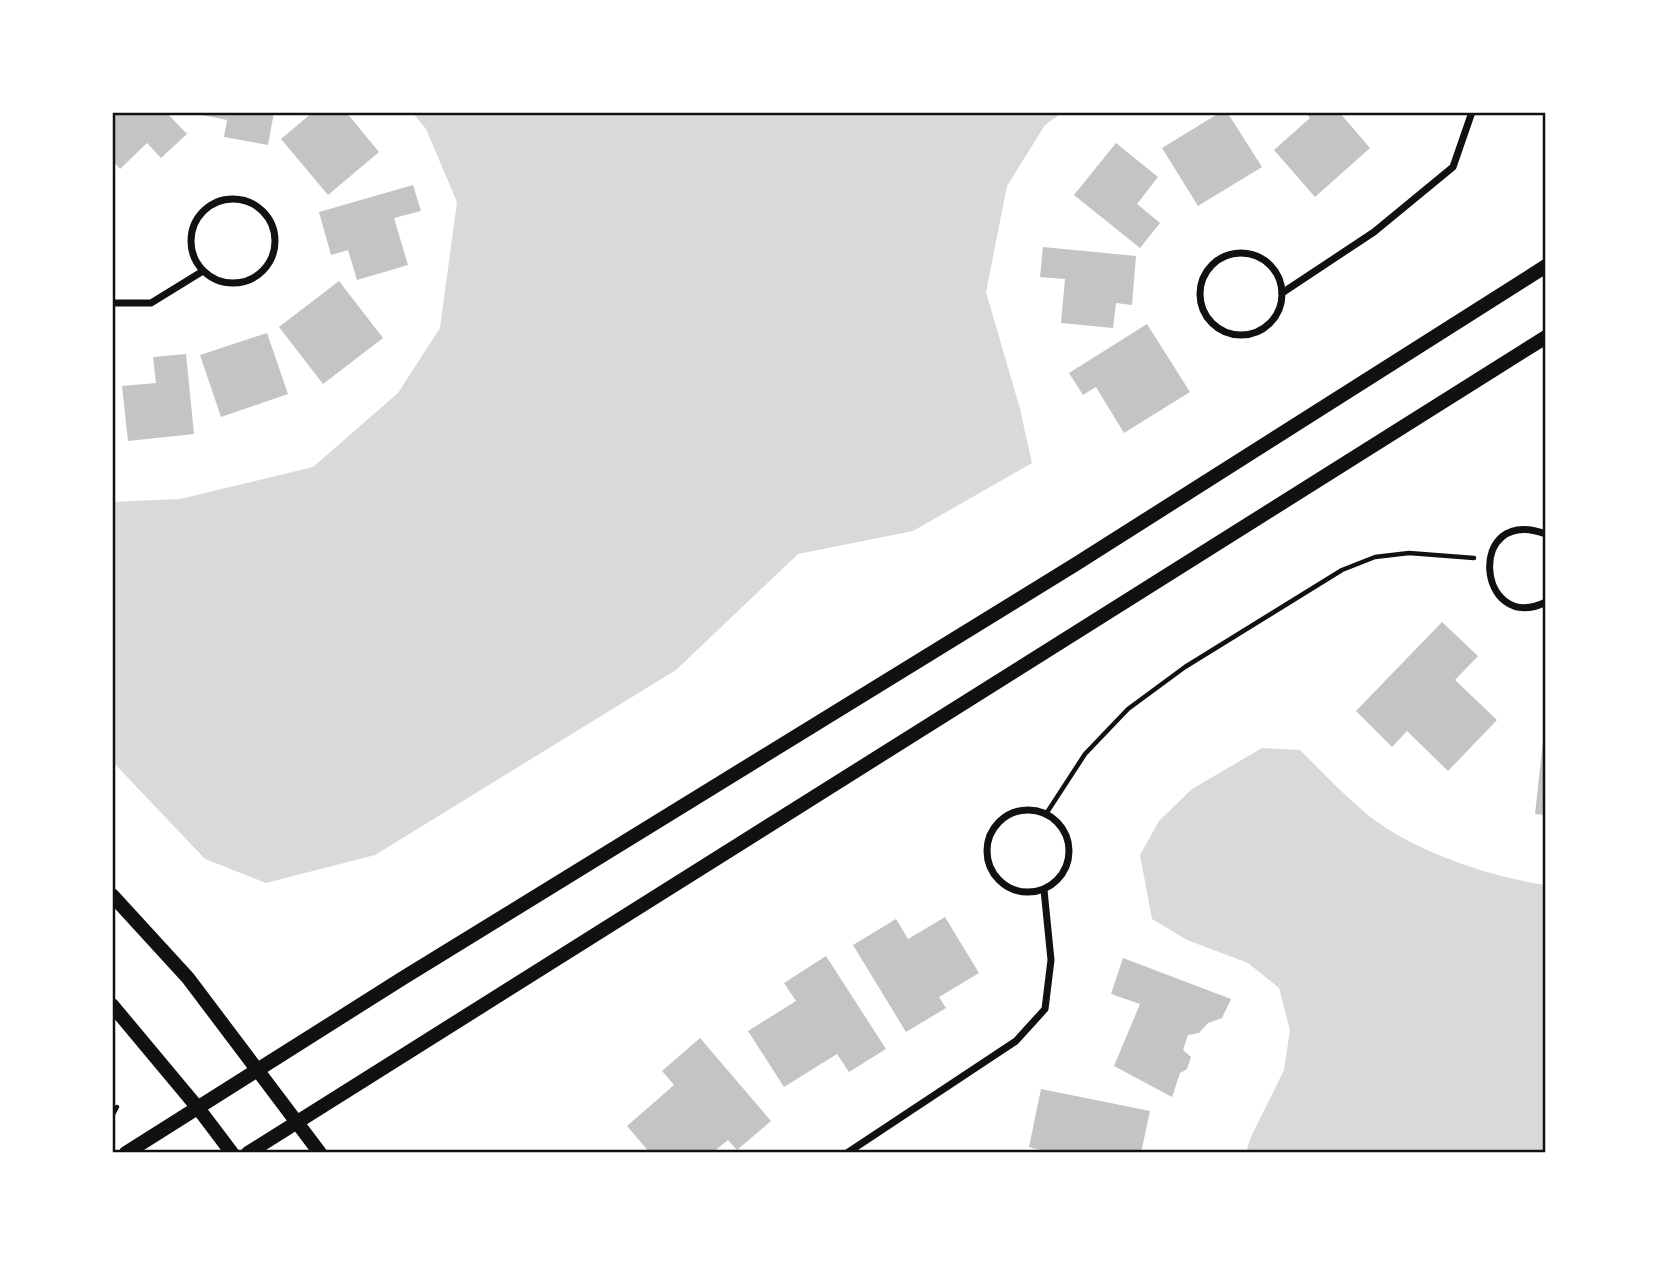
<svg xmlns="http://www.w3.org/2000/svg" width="1658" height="1265" viewBox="0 0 1658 1265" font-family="Overpass,sans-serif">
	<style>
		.water { fill: #d9d9d9 }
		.building { fill: #c4c4c4 }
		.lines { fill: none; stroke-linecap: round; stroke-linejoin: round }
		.path { stroke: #111; stroke-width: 4.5 }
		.minor { stroke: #111; stroke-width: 7 }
		.secondary { stroke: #111; stroke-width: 14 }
		.neatline { fill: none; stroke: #111; stroke-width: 2.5 }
	</style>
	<rect width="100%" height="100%" fill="#fff"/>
	<g class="water">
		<polygon points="412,112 1063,112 1045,125 1007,186 986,292 1020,409 1032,463 913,531 798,554 676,670 375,855 266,883 205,859 112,761 112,502 180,499 313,467 398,393 440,328 457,202 426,129"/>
		<path d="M1262,748L1300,750C1320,770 1340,791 1362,810C1406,849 1489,877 1546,885V1153H1246L1250,1139L1284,1070L1290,1030L1279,988L1248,963L1187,940L1152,919L1140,855L1159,821L1192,789Z"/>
	</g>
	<g class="building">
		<polygon points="118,112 166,112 187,134 161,158 147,143 120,169 112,160 112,117"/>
		<polygon points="197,112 274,112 268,145 224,137 227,120 197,114"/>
		<polygon points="313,112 346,112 379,152 328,195 281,139"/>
		<polygon points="1221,112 1227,112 1262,167 1198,206 1162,148"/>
		<polygon points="1305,112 1339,112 1370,148 1315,197 1274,150 1310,118"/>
		<polygon points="1116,143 1158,177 1137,204 1160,223 1140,248 1074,195"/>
		<polygon points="413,185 421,211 394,218 408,265 357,280 348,250 331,255 319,212"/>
		<polygon points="1043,247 1136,256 1132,305 1116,303 1113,328 1061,323 1065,279 1040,277"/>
		<polygon points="339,281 383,338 323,384 279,327"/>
		<polygon points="1147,324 1190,392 1124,433 1096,387 1083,395 1069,373"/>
		<polygon points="267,333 288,394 221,417 200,355"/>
		<polygon points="186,354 194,434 128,441 122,386 156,383 153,357"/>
		<polygon points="1442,622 1478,656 1455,680 1497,720 1448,771 1407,731 1392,747 1356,711"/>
		<polygon points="1544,732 1546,732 1546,815 1535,814"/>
		<polygon points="945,917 979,973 939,997 946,1008 906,1032 853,945 896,919 908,939"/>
		<polygon points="826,956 886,1049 849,1072 837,1054 784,1087 748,1031 796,1001 784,983"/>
		<polygon points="1123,958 1231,999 1222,1018 1208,1023 1199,1033 1188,1035 1183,1050 1191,1057 1187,1069 1180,1073 1172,1097 1114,1066 1140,1004 1111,994"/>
		<polygon points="700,1038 771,1121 737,1150 728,1140 712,1153 650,1153 627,1126 674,1085 662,1071"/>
		<polygon points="1041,1089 1150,1111 1141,1153 1052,1153 1029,1147"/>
	</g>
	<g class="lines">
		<g class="path">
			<polyline points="1046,814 1085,754 1128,709 1185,667 1342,570 1375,557 1409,553 1474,558"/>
			<polyline points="112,1116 117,1107"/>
		</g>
		<g class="minor">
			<circle cx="233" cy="241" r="42"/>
			<circle cx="1241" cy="294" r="41"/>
			<polyline points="1282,293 1374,232 1453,167 1472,112"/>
			<polyline points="112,303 151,303 203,271"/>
			<path d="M1546,534C1465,504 1477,636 1546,602"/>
			<circle cx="1028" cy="851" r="41"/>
			<polyline points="847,1153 1016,1041 1045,1009 1051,960 1044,890"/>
		</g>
		<g class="secondary">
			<polyline points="112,895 188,978 320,1153"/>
			<polyline points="112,1005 198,1108 232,1153"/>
			<polyline points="126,1153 403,978 1076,564 1546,266"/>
			<polyline points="248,1153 1546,337"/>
		</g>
	</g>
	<rect width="1658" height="1265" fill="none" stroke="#ffffff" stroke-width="228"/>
	<rect x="114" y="114" width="1430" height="1037" class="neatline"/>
</svg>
